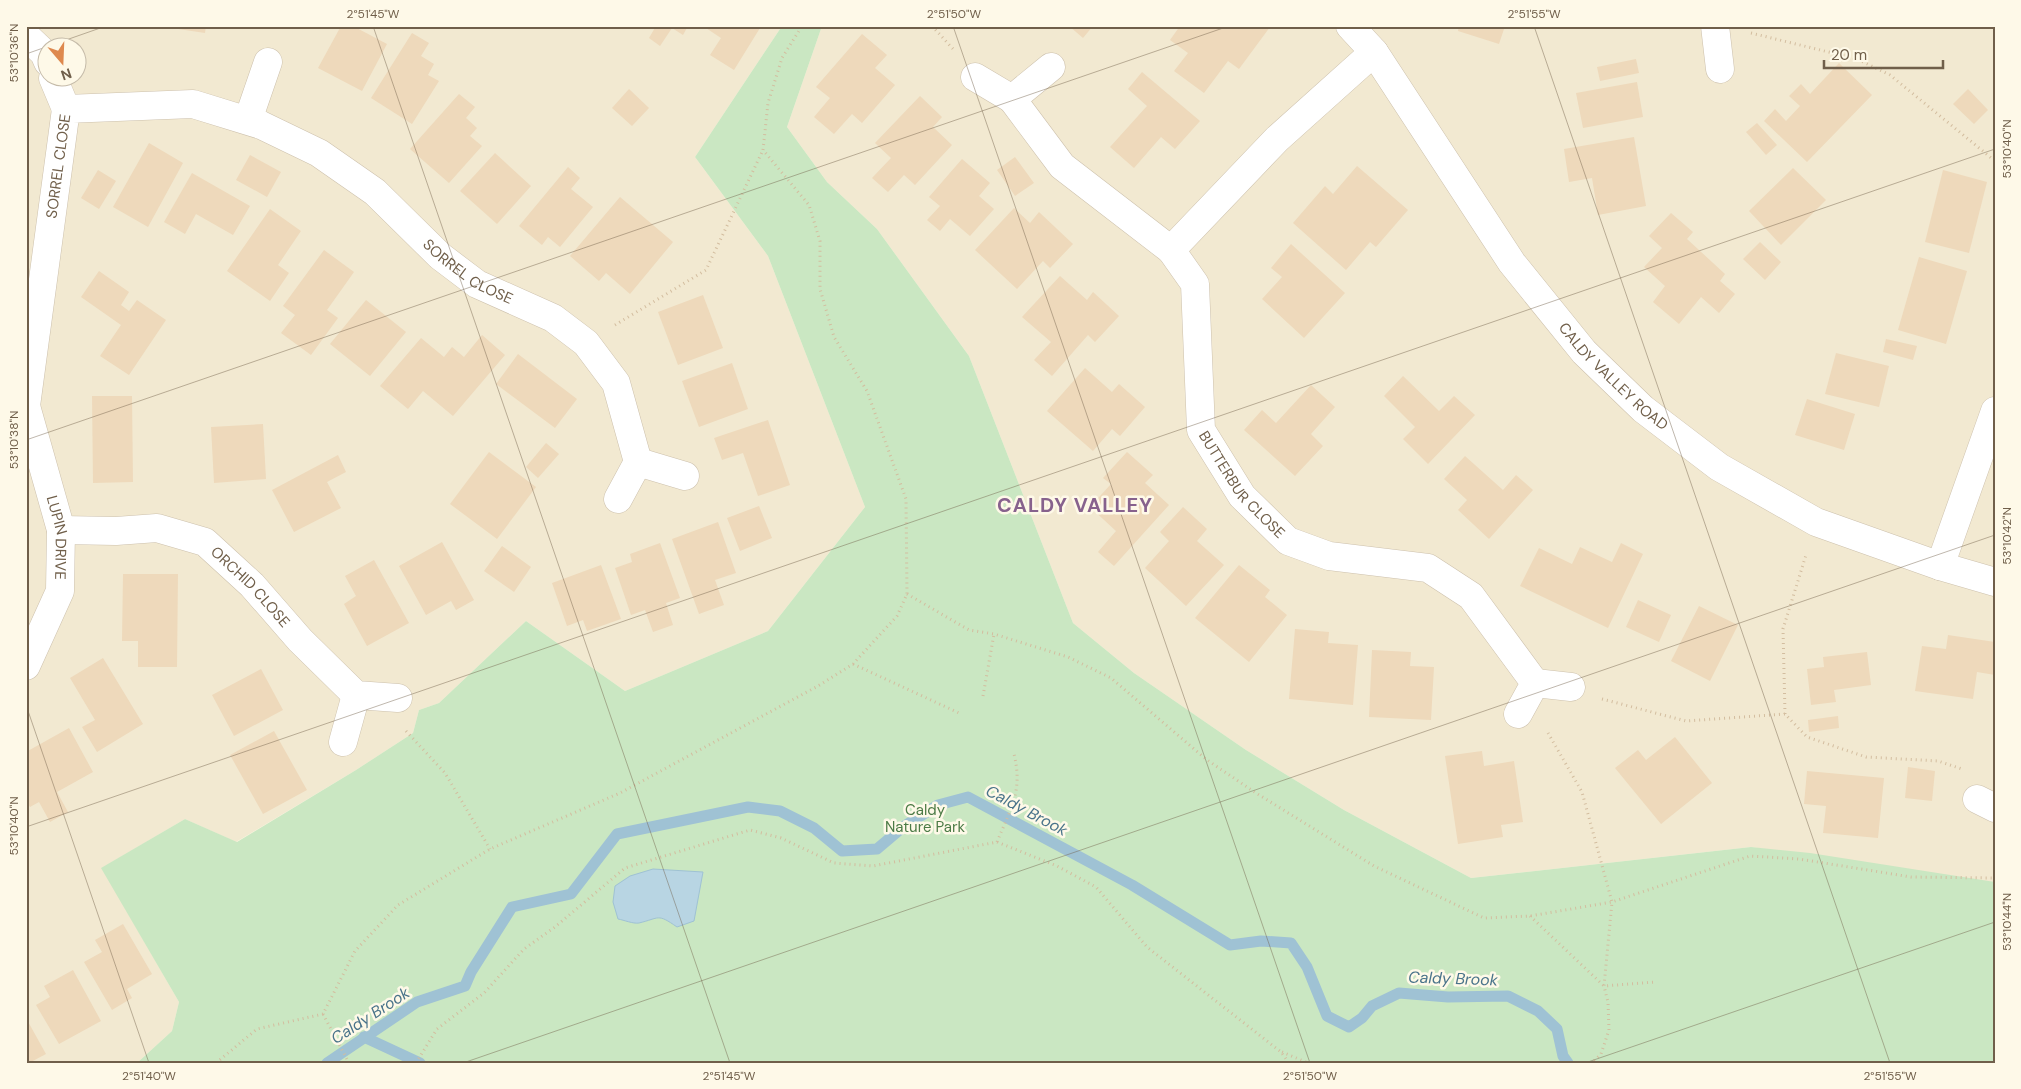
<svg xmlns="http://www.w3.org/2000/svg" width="2021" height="1089" viewBox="0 0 2021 1089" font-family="'DM Sans',sans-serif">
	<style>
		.residential { fill: #f2e9d1; fill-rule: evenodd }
		.green { fill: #cae7c2 }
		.water { fill: #b8d5e3; stroke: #9fc2d4 }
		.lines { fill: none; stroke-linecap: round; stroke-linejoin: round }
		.stream { stroke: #9fc2d4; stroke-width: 11 }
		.building { fill: #eed9bb }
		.minor-casing { stroke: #cdc1ad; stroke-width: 29 }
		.path { stroke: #d3bd9f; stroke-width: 3; stroke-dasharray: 1 4; stroke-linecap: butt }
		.minor { stroke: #fff; stroke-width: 28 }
		.ticks { fill: none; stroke: #705f4a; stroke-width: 1; stroke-opacity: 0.45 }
		.labels { text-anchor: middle; stroke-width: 5; stroke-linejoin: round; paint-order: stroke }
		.street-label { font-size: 15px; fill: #705f4a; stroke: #fef9e8 }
		.park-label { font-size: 15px; fill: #4c7b46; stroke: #fef9e8 }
		.water-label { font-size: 16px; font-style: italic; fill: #49738a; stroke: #fef9e8 }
		.district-label { font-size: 20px; font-weight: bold; letter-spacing: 1px; fill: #87628d; stroke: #fef9e8 }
		.neatline { fill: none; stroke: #705f4a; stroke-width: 2 }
		.ticks-label { font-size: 12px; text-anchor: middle; fill: #705f4a }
	</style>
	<rect width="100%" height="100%" fill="#fbf6e2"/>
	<g class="residential">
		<path d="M26,26H782L695,157L768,256L865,507L768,631L625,691L526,621L439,703L419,710L413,733L356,770L236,842L185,819L102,868L179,1002L172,1031L137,1063H26ZM48,48H78V78H48Z"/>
		<polygon points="822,26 1995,26 1995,883 1751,847 1471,878 1344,810 1246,750 1134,673 1073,623 969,356 877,229 827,182 787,127"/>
	</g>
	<polygon class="green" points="782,26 822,26 787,127 827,182 877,229 969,356 1073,623 1134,673 1246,750 1344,810 1471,878 1751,847 1810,853 1995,882 1995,1063 137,1063 172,1031 179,1002 101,868 185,819 237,842 356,770 413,733 419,710 439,703 526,621 625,691 768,631 865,507 768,256 695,157"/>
	<path class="water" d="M653,869L703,872L694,921L677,927C657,913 660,918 639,923C633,924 624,920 618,919L613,902L615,886L630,876Z"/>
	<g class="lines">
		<g class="stream">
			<polyline points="364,1037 420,1063"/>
			<polyline points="327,1063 417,1002 465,986 471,972 512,907 571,894 617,834 748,807 780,811 814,828 842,851 877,849 903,827 938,805 968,797 1132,885 1230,945 1261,941 1291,943 1307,967 1327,1016 1349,1027 1362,1018 1372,1006 1399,993 1448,997 1508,996 1538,1011 1557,1029 1563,1056 1568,1063"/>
		</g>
	</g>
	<g class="building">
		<polygon points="158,26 206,26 205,33"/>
		<polygon points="341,26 353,26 387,44 362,91 318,68"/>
		<polygon points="656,26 688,26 683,35 672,28 660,46 649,38"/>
		<polygon points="703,26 758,26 760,28 734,70 710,55 721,38"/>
		<polygon points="1069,26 1093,26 1083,38"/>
		<polygon points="1180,26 1268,26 1270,27 1239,69 1228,61 1204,93 1174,71 1188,53 1170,40"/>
		<polygon points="1459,26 1505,26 1499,44 1458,31"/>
		<polygon points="412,33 429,43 421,56 434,64 428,75 439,81 412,124 371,98"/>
		<polygon points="862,34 887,55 875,68 895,85 862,123 852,114 834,134 814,117 830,98 816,87"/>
		<polygon points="1636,59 1639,73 1600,81 1597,67"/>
		<polygon points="1839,63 1872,95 1807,162 1764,121 1775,109 1786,121 1800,106 1789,96 1801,84 1810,94"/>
		<polygon points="1142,72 1200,121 1175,149 1161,137 1134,168 1110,147 1147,106 1128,89"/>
		<polygon points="1637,82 1643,117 1583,128 1576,93"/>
		<polygon points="629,89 649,108 632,126 612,108"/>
		<polygon points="1968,89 1988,110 1974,124 1953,104"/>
		<polygon points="459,94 475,107 466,118 477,128 470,136 482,146 449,183 410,149"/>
		<polygon points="920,96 942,117 933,127 952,145 915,185 904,175 888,192 872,178 891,158 875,143"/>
		<polygon points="1757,123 1777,145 1766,155 1746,132"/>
		<polygon points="1634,137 1646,206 1598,215 1592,178 1569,182 1564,149"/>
		<polygon points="149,143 183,163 148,227 113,207"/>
		<polygon points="495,153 531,186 497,224 460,191"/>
		<polygon points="250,155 281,172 267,197 236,180"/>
		<polygon points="1015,157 1034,183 1015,196 997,170"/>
		<polygon points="962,159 990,183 979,196 994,209 970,236 950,219 940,231 927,220 940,206 929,197"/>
		<polygon points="1357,166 1408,210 1376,247 1370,242 1346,270 1293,223 1325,186 1333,194"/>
		<polygon points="568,167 580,178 571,189 593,207 560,247 548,237 542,245 519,226"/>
		<polygon points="1793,168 1826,200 1781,245 1749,211"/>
		<polygon points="98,170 116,181 99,209 81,198"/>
		<polygon points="1943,170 1987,182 1969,253 1925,242"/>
		<polygon points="192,173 250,206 233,235 196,214 185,234 164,222"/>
		<polygon points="620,197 673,242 630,294 606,273 599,281 570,256"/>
		<polygon points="1014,208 1030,223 1039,212 1073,244 1050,268 1043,261 1017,289 975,250"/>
		<polygon points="270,209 301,231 278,265 289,273 270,301 227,271"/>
		<polygon points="1671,213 1693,232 1687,239 1725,274 1720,281 1735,294 1719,313 1701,297 1679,324 1653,302 1665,286 1644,267 1662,248 1649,236"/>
		<polygon points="1760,242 1781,262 1765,280 1743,259"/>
		<polygon points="1291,244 1345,293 1304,338 1262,299 1282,277 1271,268"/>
		<polygon points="324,250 354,272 327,310 338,318 311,355 281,333 295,315 283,306"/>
		<polygon points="1919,257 1967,271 1946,344 1898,330"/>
		<polygon points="99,271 129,292 121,305 129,311 137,300 166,320 129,375 100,356 121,325 81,297"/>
		<polygon points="1060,276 1087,300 1093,292 1119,316 1095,342 1088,335 1052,376 1034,360 1051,342 1022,317"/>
		<polygon points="703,295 723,348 678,365 658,312"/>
		<polygon points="366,300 406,332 370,376 330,344"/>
		<polygon points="482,335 505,355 453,416 423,391 408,409 380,386 421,338 444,357 452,347 464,357"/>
		<polygon points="1886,339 1917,346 1913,360 1883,352"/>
		<polygon points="1836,353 1889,366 1879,407 1825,394"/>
		<polygon points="518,354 577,399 555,428 496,384"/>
		<polygon points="732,363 748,409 699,427 682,381"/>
		<polygon points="1085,368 1112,392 1119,384 1145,407 1120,436 1112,429 1093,451 1047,411"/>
		<polygon points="1403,376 1439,411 1454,396 1475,415 1428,464 1403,439 1415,427 1384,396"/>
		<polygon points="1311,385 1335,407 1311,434 1323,446 1295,476 1244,430 1262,410 1276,423"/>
		<polygon points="92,396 132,396 133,482 93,483"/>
		<polygon points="1807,399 1855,414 1844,450 1795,435"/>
		<polygon points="768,420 790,485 758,496 743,453 722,460 714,438"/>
		<polygon points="263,424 266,479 214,483 211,427"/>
		<polygon points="546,443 559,454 538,478 526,467"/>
		<polygon points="489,452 536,487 497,539 450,504"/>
		<polygon points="1127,452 1153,475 1145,483 1169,505 1114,566 1098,552 1116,531 1090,507 1111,484 1103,478"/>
		<polygon points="338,455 346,472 327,482 341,508 294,532 272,490"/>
		<polygon points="1465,456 1503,490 1516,475 1533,490 1489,539 1458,510 1467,500 1444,479"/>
		<polygon points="759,506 772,538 740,551 727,518"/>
		<polygon points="1183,507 1207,529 1197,541 1224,565 1186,606 1145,568 1169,541 1160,532"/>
		<polygon points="718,522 736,573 715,580 724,605 699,614 672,539"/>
		<polygon points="442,542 474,600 456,610 451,601 426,615 399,566"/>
		<polygon points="660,543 680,598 666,603 673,625 653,632 645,610 631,615 615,568 632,562 630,554"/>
		<polygon points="1621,543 1643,554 1608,628 1520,586 1539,548 1572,564 1580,547 1612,562"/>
		<polygon points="502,546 531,567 514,592 484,571"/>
		<polygon points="374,560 409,623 367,646 344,604 356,596 345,576"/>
		<polygon points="601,565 621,619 587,631 583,620 567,626 552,583"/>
		<polygon points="1239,565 1270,590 1265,597 1287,615 1249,662 1195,618"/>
		<polygon points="123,574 178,574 177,667 138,667 138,641 122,641"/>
		<polygon points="1638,600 1671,615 1659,642 1626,627"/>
		<polygon points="1699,606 1738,625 1710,681 1671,661"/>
		<polygon points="1295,629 1329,632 1328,643 1358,645 1353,705 1289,699"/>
		<polygon points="1948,635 1995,642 1995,675 1977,672 1973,699 1915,691 1922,646 1946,649"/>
		<polygon points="1372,650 1411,652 1410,666 1434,667 1431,720 1369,717"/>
		<polygon points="1867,652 1871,685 1834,690 1836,702 1811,705 1807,669 1824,667 1823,657"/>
		<polygon points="103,658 143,724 97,752 82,727 95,720 70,678"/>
		<polygon points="261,669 283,710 234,736 212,695"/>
		<polygon points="1838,716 1839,728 1809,732 1808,720"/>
		<polygon points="69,728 93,772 57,792 68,812 50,822 39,802 30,807 26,800 26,752"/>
		<polygon points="274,731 307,790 263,814 230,755"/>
		<polygon points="1675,737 1712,783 1661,824 1615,768 1638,750 1646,760"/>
		<polygon points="1482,751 1484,766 1514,761 1523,822 1501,825 1503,837 1458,844 1445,756"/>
		<polygon points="1908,767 1935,771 1932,801 1905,798"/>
		<polygon points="1807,771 1884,778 1878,838 1823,833 1826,806 1804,804"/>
		<polygon points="123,924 152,974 127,989 132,998 112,1010 84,962 102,952 95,940"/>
		<polygon points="73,970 101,1021 59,1044 36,1005 50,997 44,986"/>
		<polygon points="26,1018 46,1054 29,1063 26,1063"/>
	</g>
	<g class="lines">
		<defs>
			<g id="minor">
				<path id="s1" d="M1350,26L1374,52L1512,263L1584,352L1643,409L1719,467L1816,522L1940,566L1995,582"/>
				<polyline points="1715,26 1720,69"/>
				<polyline points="26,36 44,53 48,62"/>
				<path id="s2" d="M1374,52L1277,139L1171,250L1195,284L1201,430L1242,496L1288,541L1329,556L1428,568L1471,596L1535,683L1518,714"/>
				<polyline points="1051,67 1012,99 1062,166 1171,250"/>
				<polyline points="975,77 1012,99"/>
				<polyline points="53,78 66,109"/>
				<polyline points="248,120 268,62"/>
				<path id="s3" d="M26,406L66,109L193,104L261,125L319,153L375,192L440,256L477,284L553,318L586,343L616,383L638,462L618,499"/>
				<path id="s4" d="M26,406L61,530L60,591L26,666"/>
				<polyline points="638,462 685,476"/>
				<path id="s5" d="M61,530L116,531L157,528L205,542L252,585L300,640L356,695L398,698"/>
				<polyline points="1940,566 1995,411"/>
				<polyline points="1535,683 1571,687"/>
				<polyline points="343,742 356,695"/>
				<polyline points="1977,799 1995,808"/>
			</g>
		</defs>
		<use href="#minor" class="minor-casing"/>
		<g class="path">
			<polyline points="932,26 954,50"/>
			<polyline points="1751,33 1857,59 1890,75 1995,161"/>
			<polyline points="615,325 706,270 763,150"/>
			<polyline points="907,594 969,630 994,634 1068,657 1111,678 1207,760 1256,793 1374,866 1484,918 1530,916 1612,902 1750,856 1799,859 1911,877 1995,878"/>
			<polyline points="853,664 959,713"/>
			<polyline points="983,696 994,634"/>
			<polyline points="1602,699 1686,721 1785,714 1807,737 1866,757 1938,761 1962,769"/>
			<polyline points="1785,714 1783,629 1806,555"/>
			<polyline points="406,731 445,773 490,849"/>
			<polyline points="1548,733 1582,792 1612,902 1604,986 1608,1002 1609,1030 1601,1054 1592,1063"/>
			<path d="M997,842C1011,808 1023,791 1014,754"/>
			<polyline points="1530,916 1604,986 1655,982"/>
			<polyline points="323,1014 349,1063"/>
			<polyline points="1282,1052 1308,1063"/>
			<polyline points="216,1063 257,1029 323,1014 355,951 398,905 490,849 620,793 818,686 853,664 897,616 907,594 906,499 867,391 834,337 820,289 820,241 809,205 763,150 768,103 782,58 802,26"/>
			<polyline points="416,1063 437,1029 484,993 524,949 555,927 625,868 750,830 781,838 834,863 873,866 997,842 1057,866 1096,887 1147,947 1281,1052 1289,1063"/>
			<polyline points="1453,1063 1469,1063"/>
		</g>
		<use href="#minor" class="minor"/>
	</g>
	<path class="ticks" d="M373,26L730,1063M953,26L1310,1063M1534,26L1890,1063M26,54L106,26M26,440L1229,26M26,705L149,1063M26,827L1995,149M463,1063L1995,535M1585,1063L1995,922"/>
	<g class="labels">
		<g class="street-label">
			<text dy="5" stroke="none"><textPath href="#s3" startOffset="242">SORREL CLOSE</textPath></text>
			<text dy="5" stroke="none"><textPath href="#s3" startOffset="754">SORREL CLOSE</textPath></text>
			<text dy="5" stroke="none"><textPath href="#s1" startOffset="440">CALDY VALLEY ROAD</textPath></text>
			<text dy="5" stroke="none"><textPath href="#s2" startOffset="540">BUTTERBUR CLOSE</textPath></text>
			<text dy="5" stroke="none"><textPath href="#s4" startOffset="136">LUPIN DRIVE</textPath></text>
			<text dy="5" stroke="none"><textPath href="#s5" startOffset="210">ORCHID CLOSE</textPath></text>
		</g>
		<g class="park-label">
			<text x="925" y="815">Caldy<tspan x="925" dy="17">Nature Park</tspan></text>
		</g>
		<g class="water-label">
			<text transform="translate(1027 810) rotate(28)" y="6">Caldy Brook</text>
			<text transform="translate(1453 978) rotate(2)" y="6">Caldy Brook</text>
			<text transform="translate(370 1015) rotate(-33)" y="6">Caldy Brook</text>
		</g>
		<g class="district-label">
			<text x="1075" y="512">CALDY VALLEY</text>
		</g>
	</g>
	<rect width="2021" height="1089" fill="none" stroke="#fef9e8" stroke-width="55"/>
	<g transform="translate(62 62) rotate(161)"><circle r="24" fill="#fef9e8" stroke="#c5bba9"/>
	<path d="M0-4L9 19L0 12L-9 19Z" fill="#de894e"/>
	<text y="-8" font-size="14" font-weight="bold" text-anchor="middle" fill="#705f4a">N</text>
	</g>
	<path d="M1824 60v8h119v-8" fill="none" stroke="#705f4a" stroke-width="2.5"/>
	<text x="1831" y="60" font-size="15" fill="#705f4a" stroke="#fef9e8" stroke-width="4" paint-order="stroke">20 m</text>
	<rect x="28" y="28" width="1966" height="1034" class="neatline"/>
	<g class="ticks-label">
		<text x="373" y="18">2°51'45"W</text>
		<text x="954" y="18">2°51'50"W</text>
		<text x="1534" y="18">2°51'55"W</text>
		<text transform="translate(14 53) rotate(-90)" y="4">53°10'36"N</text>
		<text transform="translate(2007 149) rotate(-90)" y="4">53°10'40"N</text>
		<text transform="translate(14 440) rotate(-90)" y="4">53°10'38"N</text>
		<text transform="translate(2007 536) rotate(-90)" y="4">53°10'42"N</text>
		<text transform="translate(14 826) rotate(-90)" y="4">53°10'40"N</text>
		<text transform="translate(2007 922) rotate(-90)" y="4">53°10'44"N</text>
		<text x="149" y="1080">2°51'40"W</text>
		<text x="729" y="1080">2°51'45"W</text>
		<text x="1310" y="1080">2°51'50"W</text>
		<text x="1890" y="1080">2°51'55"W</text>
	</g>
</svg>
